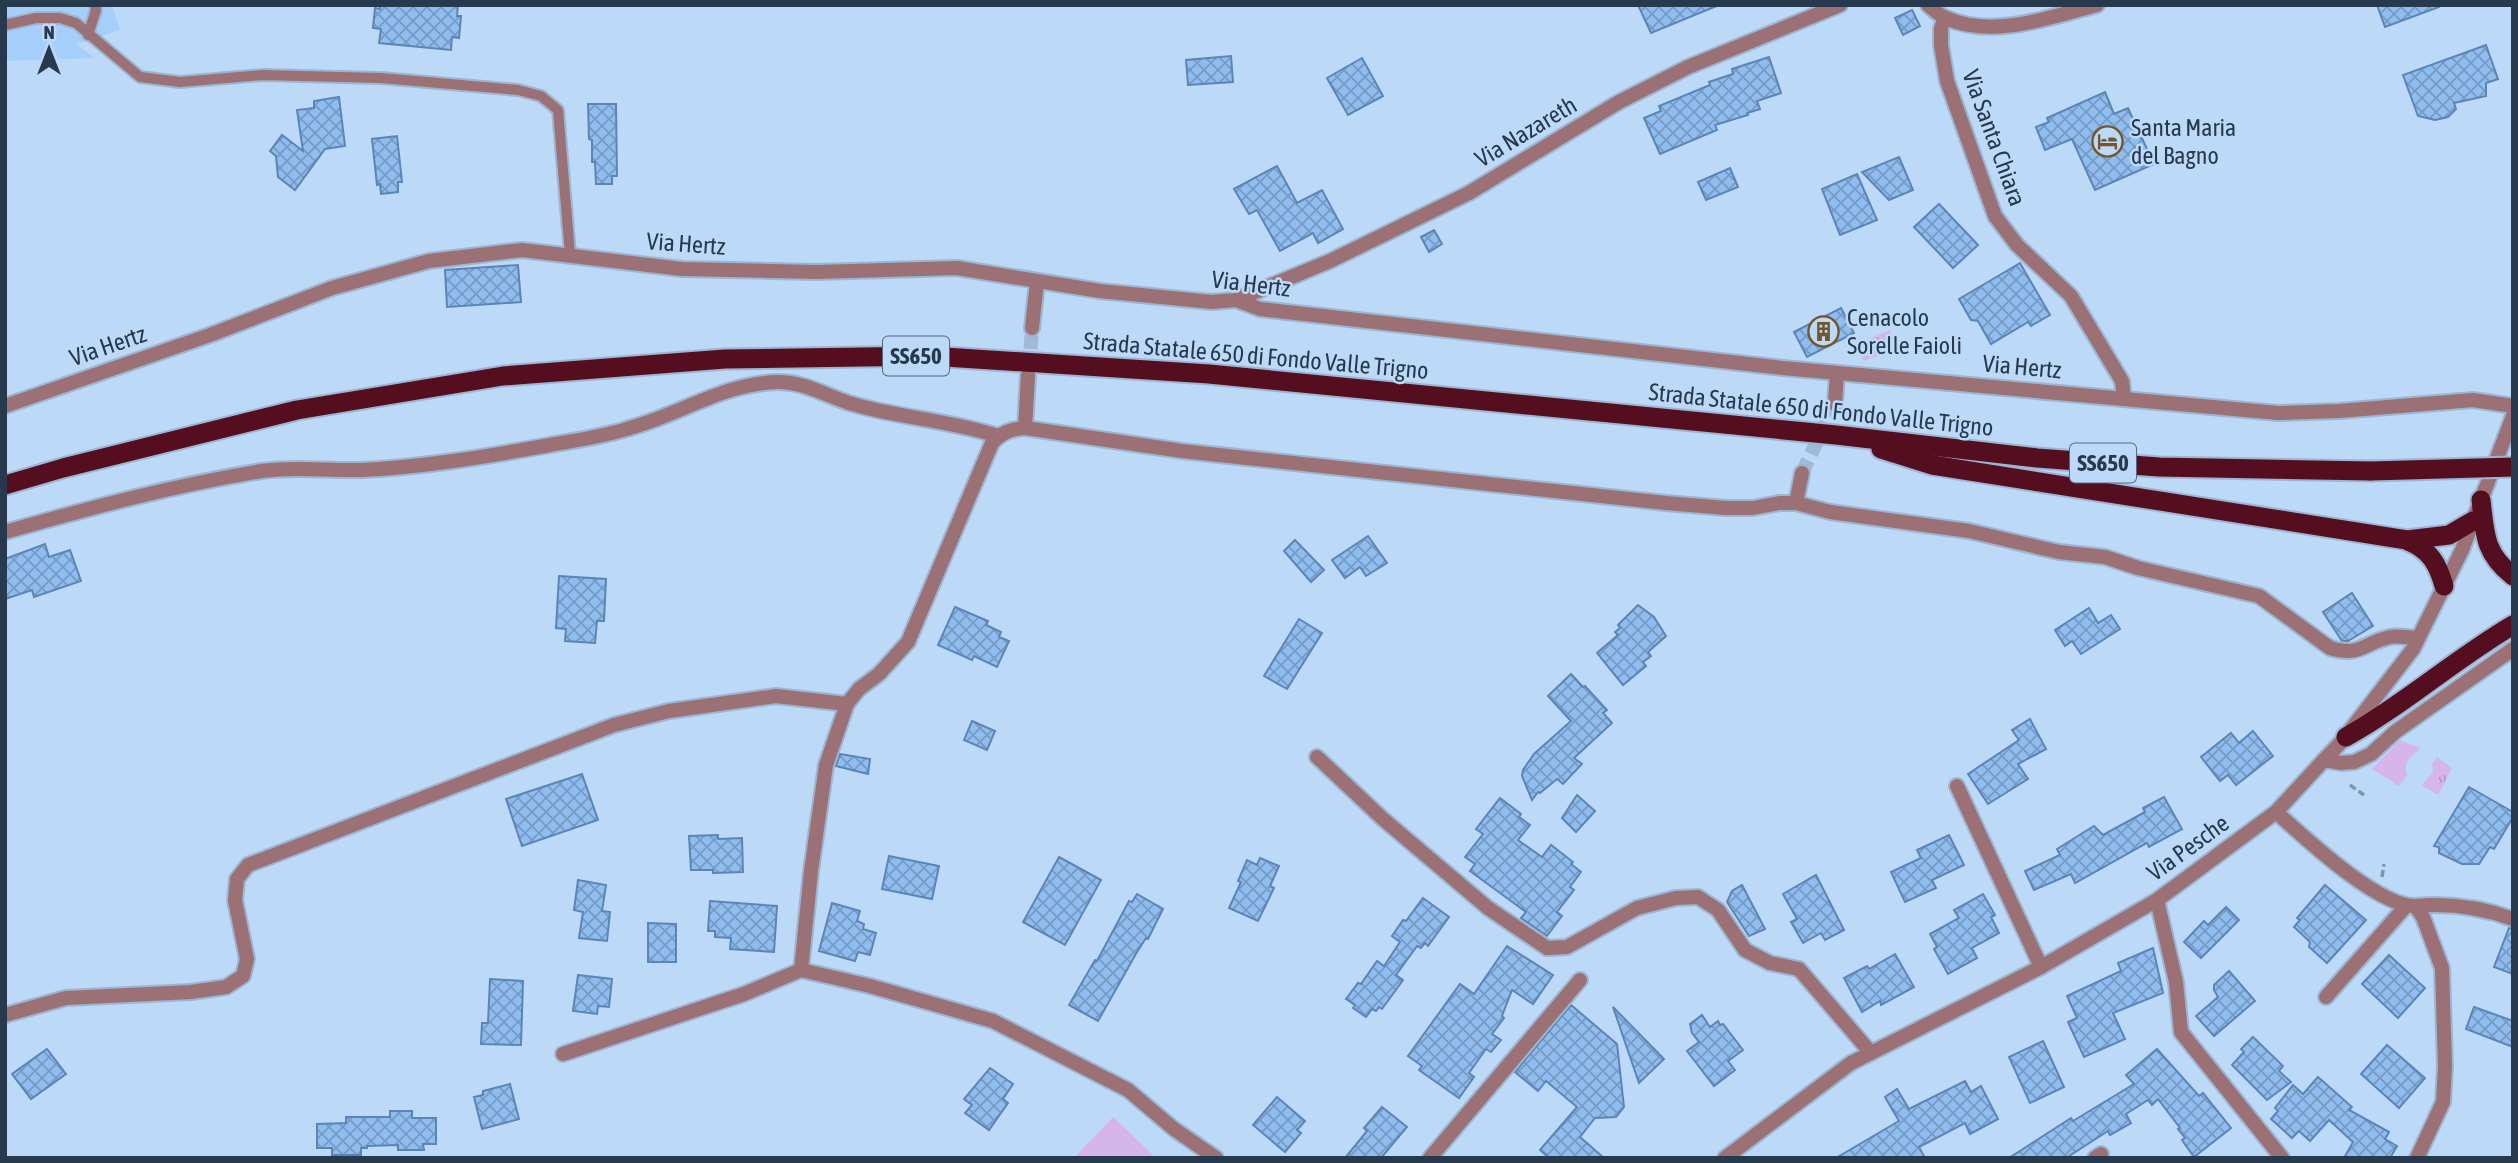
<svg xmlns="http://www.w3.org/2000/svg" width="2518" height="1163" viewBox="0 0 2518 1163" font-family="'Asap Condensed',sans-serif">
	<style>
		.built { fill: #a5cefb }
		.grass { fill: url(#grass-tufts) }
		.garden { fill: #d6b5eb }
		.building { fill: url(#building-cross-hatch); stroke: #5b85b5; stroke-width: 2 }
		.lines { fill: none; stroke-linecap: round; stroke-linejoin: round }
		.minor-tunnel { stroke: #9fb9d6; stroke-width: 14; stroke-dasharray: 14 7; stroke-linecap: butt }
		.service-casing { stroke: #9cb6d2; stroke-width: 14 }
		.minor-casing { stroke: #9cb6d2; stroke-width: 18 }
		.tertiary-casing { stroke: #9cb6d2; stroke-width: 18 }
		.trunk-casing { stroke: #9cb6d2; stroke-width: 23 }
		.path { stroke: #7d95af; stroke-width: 3.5; stroke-dasharray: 7 3.5; stroke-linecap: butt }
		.service { stroke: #9c7175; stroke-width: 10 }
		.minor { stroke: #9c7175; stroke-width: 14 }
		.tertiary { stroke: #9c7175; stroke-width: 14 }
		.trunk { stroke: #540e20; stroke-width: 19 }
		.trunk-bridge-casing { stroke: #9cb6d2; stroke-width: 23; stroke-linecap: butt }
		.trunk-bridge { stroke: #540e20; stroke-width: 19 }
		.labels { text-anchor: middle; stroke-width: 5; stroke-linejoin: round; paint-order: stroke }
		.shield { fill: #bdd9f8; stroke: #536980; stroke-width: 2 }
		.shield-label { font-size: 23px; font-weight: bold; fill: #26394d }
		.poi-label { font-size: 24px; fill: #26394d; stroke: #bdd9f8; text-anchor: start }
		.street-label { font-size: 24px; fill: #26394d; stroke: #bdd9f8 }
	</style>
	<defs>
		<pattern id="grass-tufts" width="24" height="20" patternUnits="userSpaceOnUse" patternTransform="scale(1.75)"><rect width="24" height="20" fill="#d6b5eb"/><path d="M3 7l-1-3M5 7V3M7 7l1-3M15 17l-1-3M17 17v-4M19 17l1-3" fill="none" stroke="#ad94c1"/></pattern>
		<pattern id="building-cross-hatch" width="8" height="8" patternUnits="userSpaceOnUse" patternTransform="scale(1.75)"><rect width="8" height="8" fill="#90bdef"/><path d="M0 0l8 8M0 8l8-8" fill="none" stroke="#759bc4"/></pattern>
	</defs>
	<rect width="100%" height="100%" fill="#bdd9f8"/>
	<polygon class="built" points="5,5 112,5 120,30 76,44 94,58 5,61"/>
	<g class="grass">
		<polygon points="1890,330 1897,347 1864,361 1857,344"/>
		<polygon points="2437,757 2452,768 2438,795 2422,785 2433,772 2432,764"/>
	</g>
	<g class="garden">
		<path d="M2400,740L2420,748C2412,757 2402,761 2407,775L2399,786L2372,769Z"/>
		<polygon points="1113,1117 1153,1155 1150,1158 1074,1158"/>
	</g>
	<g class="building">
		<polygon points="380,5 458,5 457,16 461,16 459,38 452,37 451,50 379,43 381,29 373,28 375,8 380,9"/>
		<polygon points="1638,5 1719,5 1651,33"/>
		<polygon points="2377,5 2438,5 2439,7 2385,27"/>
		<polygon points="1912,10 1920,26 1903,35 1895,18"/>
		<polygon points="2486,45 2498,79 2486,83 2486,96 2454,103 2456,109 2448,117 2435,120 2418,116 2403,75"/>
		<polygon points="1231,56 1233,82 1188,85 1186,60"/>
		<polygon points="1769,57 1781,93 1757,101 1760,109 1747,113 1748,115 1715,125 1717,130 1660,154 1644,118 1661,111 1659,106 1710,85 1709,82 1733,74 1732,69"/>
		<polygon points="1362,58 1383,96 1348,115 1327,78"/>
		<polygon points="2105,92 2114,114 2128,108 2154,164 2095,190 2072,139 2045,150 2036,127 2049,122 2047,118"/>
		<polygon points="339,97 345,146 325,149 295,190 278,177 276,156 270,151 282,135 303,151 297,110 314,108 314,101"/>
		<polygon points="588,104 616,104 617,176 612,176 612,184 596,184 595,162 592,162 592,140 589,139"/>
		<polygon points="397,136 402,182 398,182 398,192 381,194 380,184 377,185 372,139"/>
		<polygon points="1899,157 1913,190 1889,200 1862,172"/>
		<polygon points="1277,166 1297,203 1322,190 1343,229 1318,243 1313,233 1280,251 1257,210 1249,214 1234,189"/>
		<polygon points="1730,168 1738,187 1706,200 1698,182"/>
		<polygon points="1857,174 1877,220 1840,235 1822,189"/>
		<polygon points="1939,204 1978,245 1953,268 1914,227"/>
		<polygon points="1434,230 1442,244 1429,252 1421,237"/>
		<polygon points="2020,263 2050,315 2031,326 2028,322 1991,344 1978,321 1971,320 1959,299"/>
		<polygon points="518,265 521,302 447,307 445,270"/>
		<polygon points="1841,308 1854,333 1807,357 1794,332"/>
		<polygon points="1368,536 1387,563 1366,576 1360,567 1345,578 1332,560"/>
		<polygon points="1295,540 1324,570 1311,582 1284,551"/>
		<polygon points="45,544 49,557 70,550 81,581 34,597 32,590 5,599 5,559"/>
		<polygon points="559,576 606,579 604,621 597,621 595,643 565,641 566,629 556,628"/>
		<polygon points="2352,593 2373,626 2348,641 2342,641 2323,612"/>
		<polygon points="1638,605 1654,617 1666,636 1648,652 1651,656 1643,662 1646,666 1623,685 1597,653 1618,635 1615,632 1620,628 1618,625"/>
		<polygon points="955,607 988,621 986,625 1001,632 999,637 1009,641 997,667 974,656 972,660 938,645"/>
		<polygon points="2089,608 2098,623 2111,615 2120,629 2081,654 2072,641 2065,646 2055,630"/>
		<polygon points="1299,619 1322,633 1287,689 1264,676"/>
		<polygon points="1571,674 1583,687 1585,686 1607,710 1603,713 1612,723 1574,758 1582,764 1563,784 1557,779 1540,793 1538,792 1532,800 1522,776 1523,770 1534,754 1571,721 1548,696"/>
		<polygon points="2030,719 2046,749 2018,764 2028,779 1988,804 1968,774 2019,740 2012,730"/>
		<polygon points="972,721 995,731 987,750 964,740"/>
		<polygon points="2253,731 2273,756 2236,785 2228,775 2220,781 2201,757 2231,733 2239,743"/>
		<polygon points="840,754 870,759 868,774 836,766"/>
		<polygon points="582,774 598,820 522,846 506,799"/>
		<polygon points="2469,787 2513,812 2513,817 2494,849 2490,847 2479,864 2462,864 2439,853 2439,847 2434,846"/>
		<polygon points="1577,795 1595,811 1576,832 1562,818"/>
		<polygon points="2164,797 2182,829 2149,847 2147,843 2075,883 2071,874 2034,890 2025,871 2060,855 2057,849 2094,826 2103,835 2145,812 2143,808"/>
		<polygon points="1500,798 1521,814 1519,817 1530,825 1518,840 1542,857 1551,845 1573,862 1571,864 1581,872 1570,887 1574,890 1557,912 1562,916 1547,936 1521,918 1526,912 1470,871 1475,864 1465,857 1483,834 1476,829"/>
		<polygon points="718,835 718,839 742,838 743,872 713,873 713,870 691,870 689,836"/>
		<polygon points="1949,835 1964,865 1932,880 1936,888 1905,902 1891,872 1921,858 1917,850"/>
		<polygon points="889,856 939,866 932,899 882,889"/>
		<polygon points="1059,857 1101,880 1065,945 1023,922"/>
		<polygon points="1260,858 1279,866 1270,886 1274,888 1258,921 1229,908 1241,882 1238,881 1247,860 1257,865"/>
		<polygon points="1816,875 1844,930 1825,940 1821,933 1803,943 1791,922 1797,919 1783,894"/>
		<polygon points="578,880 606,885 602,911 610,912 607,941 579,938 583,912 574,910"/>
		<polygon points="1742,885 1765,929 1749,936 1727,902 1732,891"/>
		<polygon points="2325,885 2366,920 2327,963 2309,947 2310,942 2294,927 2300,920 2297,918"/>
		<polygon points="1137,894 1163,909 1148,939 1146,938 1137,952 1098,1021 1069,1005 1095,960 1097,961 1129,901 1132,902"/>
		<polygon points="1983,894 1995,915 1991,917 1999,933 1972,948 1977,958 1948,974 1934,949 1937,947 1930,934 1959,918 1954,910"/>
		<polygon points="1423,898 1449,917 1428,946 1425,943 1421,948 1417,946 1396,975 1403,980 1382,1009 1379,1007 1376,1011 1372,1009 1366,1017 1353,1008 1355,1005 1346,999 1358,983 1361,984 1377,961 1384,966 1400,942 1392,936 1403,920 1406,921"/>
		<polygon points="710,901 777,906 774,952 730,949 731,938 715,937 715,931 708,931"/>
		<polygon points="832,903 860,911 857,921 864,924 863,929 876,933 870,955 858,952 855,961 819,951"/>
		<polygon points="2226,907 2239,920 2201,958 2184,942 2204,921 2208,925"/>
		<polygon points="648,923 676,924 676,962 648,962"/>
		<polygon points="2509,928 2513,928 2513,974 2494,967"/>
		<polygon points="1507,946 1553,975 1533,1004 1512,990 1502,1016 1504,1018 1492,1034 1501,1040 1491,1052 1486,1049 1469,1073 1474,1077 1459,1098 1419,1070 1422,1066 1408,1056 1460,984 1474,994"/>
		<polygon points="2153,948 2163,993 2113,1013 2125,1039 2084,1057 2068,1022 2077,1018 2067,996 2121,971 2118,963"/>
		<polygon points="1895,954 1914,987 1881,1005 1880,1001 1862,1012 1844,978 1867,966 1869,969"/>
		<polygon points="2389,955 2425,988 2398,1018 2362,984"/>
		<polygon points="2229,971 2255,1001 2214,1036 2196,1016 2218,997 2214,990 2214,985"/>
		<polygon points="578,975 612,979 609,1007 598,1006 597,1014 573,1011"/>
		<polygon points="490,979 523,981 521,1045 481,1044 482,1023 488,1023"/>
		<polygon points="1571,1005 1617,1044 1624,1107 1616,1117 1595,1118 1580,1137 1604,1158 1549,1158 1540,1150 1577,1107 1546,1081 1538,1091 1515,1072"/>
		<polygon points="1613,1007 1664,1059 1639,1083"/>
		<polygon points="2474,1007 2513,1021 2513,1047 2466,1029"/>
		<polygon points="1702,1015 1710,1027 1718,1021 1720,1025 1723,1024 1743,1050 1728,1061 1735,1070 1714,1086 1687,1051 1699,1042 1692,1033 1690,1024"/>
		<polygon points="2253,1037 2283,1066 2279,1071 2291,1082 2267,1100 2232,1065 2244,1052 2241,1049"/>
		<polygon points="2043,1041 2064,1087 2030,1103 2009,1057"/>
		<polygon points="2387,1045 2425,1078 2399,1108 2361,1074"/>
		<polygon points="47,1049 66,1074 31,1099 12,1074"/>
		<polygon points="2157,1049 2199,1096 2203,1093 2231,1128 2194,1157 2182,1140 2185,1138 2178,1129 2180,1128 2158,1099 2152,1105 2148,1100 2126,1114 2131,1123 2110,1135 2108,1131 2066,1158 2009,1158 2071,1118 2073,1121 2134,1084 2126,1075"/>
		<polygon points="990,1068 1013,1084 1003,1099 1008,1103 989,1130 965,1113 972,1105 964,1099"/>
		<polygon points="2318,1077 2352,1107 2349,1110 2389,1132 2385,1139 2397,1146 2390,1158 2344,1158 2353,1142 2329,1120 2310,1141 2299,1131 2292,1138 2271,1119 2278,1111 2275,1108 2293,1085 2303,1094"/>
		<polygon points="1965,1081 1971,1092 1981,1086 1998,1119 1970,1134 1965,1123 1919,1147 1925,1158 1836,1158 1899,1121 1885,1097 1897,1089 1909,1109"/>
		<polygon points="510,1084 519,1119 482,1129 474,1097 483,1095 483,1091"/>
		<polygon points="1277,1097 1305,1121 1297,1130 1301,1133 1285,1152 1253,1125"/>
		<polygon points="1382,1107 1407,1127 1381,1158 1345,1158 1367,1131 1364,1128"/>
		<polygon points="390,1111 412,1111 412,1118 436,1118 436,1144 423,1144 424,1150 398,1150 398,1145 367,1146 367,1148 361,1148 361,1155 332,1155 332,1148 317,1148 317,1124 346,1123 346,1117 390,1117"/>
	</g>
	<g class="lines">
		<g class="minor-tunnel">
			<polyline points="1029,370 1032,328"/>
			<polyline points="1802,473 1835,404"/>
		</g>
		<defs>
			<g id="service">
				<polyline points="5,25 36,18 60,18 76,23 140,77 180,82 263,75 381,78 518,90 541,96 558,110 570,254"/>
				<polyline points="88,35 96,10 95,5"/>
			</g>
			<g id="minor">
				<polyline points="1945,18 1941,28 1941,45 1947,81 1995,216 2017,245 2071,296 2122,381 2124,399"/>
				<polyline points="1236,300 1260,309 1783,368 2278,413 2339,411 2473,400 2513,406"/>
				<polyline points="1032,328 1037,282"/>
				<path d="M1028,375L1025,428C1011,429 1002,432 992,443L908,642L879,674L859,689L847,704L826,765L811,871L801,970L870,986L993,1021L1128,1090L1174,1129L1216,1158"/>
				<polyline points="1835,404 1837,373"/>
				<path d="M1025,428L1182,451L1666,503L1726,508H1753L1779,503H1796L1830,512L1969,531L2059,552L2105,557L2138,568L2259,596L2330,648C2361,657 2363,643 2390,637C2398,635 2410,638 2418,638"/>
				<polyline points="1796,503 1802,473"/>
				<path d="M5,532C90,508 175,485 262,471C294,466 329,471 362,470C425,467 489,456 550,445C578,440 607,436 633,427C682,413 726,383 778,382C804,382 825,395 849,403C898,418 949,420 998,436"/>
				<polyline points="1317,757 1383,819 1488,908 1547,948 1567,947 1637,908 1676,898 1698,897 1718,910 1745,950 1770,963 1799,969 1871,1053"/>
				<polyline points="2324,760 2341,763 2354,762 2371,754 2395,732 2513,649"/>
				<polyline points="2324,760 2346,737"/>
				<polyline points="1957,786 2041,967"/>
				<path d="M2276,812C2304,837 2377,906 2415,906L2423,917L2442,968L2445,1067L2443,1102L2417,1158"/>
				<polyline points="2157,900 2176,982 2181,1032 2282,1158"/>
				<path d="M2415,906C2449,903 2480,907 2513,919"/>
				<polyline points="2326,997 2406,906"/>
				<polyline points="5,1015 66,998 191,992 226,987 243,976 247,959 235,900 237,879 248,865 614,725 669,711 776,696 847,704"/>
				<polyline points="563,1054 744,994 801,970"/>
				<polyline points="1430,1158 1580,980"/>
				<polyline points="2095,1158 2101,1154"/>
			</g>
			<g id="tertiary">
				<path d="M1928,5C1934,10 1940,16 1946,18C1993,39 2050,17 2097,5"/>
				<polyline points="5,406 210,335 332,288 429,261 522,250 682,269 816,272 957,268 1100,291 1212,302 1236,300 1330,261 1469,193 1619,102 1688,67 1840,5"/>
				<polyline points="2349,732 2413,649 2462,550 2513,416"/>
				<polyline points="1725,1158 1851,1063 2041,967 2157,900 2276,812 2324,760"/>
			</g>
			<g id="trunk">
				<polyline points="1881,449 1932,465 2407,540 2449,535 2473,521"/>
				<polyline points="5,485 63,468 297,410 503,376 725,359 929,356 1209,374 1836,435 2037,458 2159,467 2371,471"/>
				<path d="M2481,500C2485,534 2484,553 2513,576"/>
				<path d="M2408,541C2430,550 2438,564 2444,586"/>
				<path d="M2346,737C2405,704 2455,659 2513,625"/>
			</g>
		</defs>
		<use href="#service" class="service-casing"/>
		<use href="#minor" class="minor-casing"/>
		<use href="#tertiary" class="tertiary-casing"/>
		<use href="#trunk" class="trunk-casing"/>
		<g class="path">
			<polyline points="2350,785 2364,795"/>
			<polyline points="2382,877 2384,864"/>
		</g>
		<use href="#service" class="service"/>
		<use href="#minor" class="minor"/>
		<use href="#tertiary" class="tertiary"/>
		<use href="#trunk" class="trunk"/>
		<defs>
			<polyline id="trunk-bridge" points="2371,471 2513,467"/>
		</defs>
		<use href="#trunk-bridge" class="trunk-bridge-casing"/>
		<use href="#trunk-bridge" class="trunk-bridge"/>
	</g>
	<defs>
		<symbol id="hotel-ring" viewBox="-11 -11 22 22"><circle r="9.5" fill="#bdd9f8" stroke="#75552b" stroke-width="1.5"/><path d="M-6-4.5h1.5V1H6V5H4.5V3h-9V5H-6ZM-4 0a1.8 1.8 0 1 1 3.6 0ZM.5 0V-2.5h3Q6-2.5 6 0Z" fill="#75552b"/></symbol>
		<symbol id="building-ring" viewBox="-11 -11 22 22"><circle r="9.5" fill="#bdd9f8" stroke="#75552b" stroke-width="1.5"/><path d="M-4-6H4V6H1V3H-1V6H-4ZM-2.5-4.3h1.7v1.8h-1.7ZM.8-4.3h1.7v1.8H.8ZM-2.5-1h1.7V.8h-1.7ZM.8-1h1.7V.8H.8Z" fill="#75552b"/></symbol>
	</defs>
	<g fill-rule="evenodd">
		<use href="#hotel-ring" x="2090" y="124" width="35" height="35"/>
		<use href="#building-ring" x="1806" y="314" width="35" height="35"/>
	</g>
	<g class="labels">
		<g class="shield">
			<rect x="883" y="336.5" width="66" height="39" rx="5"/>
			<rect x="2070" y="443.5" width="66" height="39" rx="5"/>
		</g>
		<g class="shield-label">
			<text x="916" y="364">SS650</text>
			<text x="2103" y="471">SS650</text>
		</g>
		<g class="poi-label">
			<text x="2131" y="136">Santa Maria<tspan x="2131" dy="28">del Bagno</tspan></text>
			<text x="1847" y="326">Cenacolo<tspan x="1847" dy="28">Sorelle Faioli</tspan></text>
		</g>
		<g class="street-label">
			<text transform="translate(1526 132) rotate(-31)" y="8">Via Nazareth</text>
			<text transform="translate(1994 138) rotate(70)" y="8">Via Santa Chiara</text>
			<text transform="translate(686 244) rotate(4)" y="8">Via Hertz</text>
			<text transform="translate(1251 284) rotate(7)" y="8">Via Hertz</text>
			<text transform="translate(108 346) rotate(-19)" y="8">Via Hertz</text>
			<text transform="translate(1256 356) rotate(5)" y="8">Strada Statale 650 di Fondo Valle Trigno</text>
			<text transform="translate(2022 367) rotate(5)" y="8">Via Hertz</text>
			<text transform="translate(1821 410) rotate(6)" y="8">Strada Statale 650 di Fondo Valle Trigno</text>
			<text transform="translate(2188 848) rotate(-36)" y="8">Via Pesche</text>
		</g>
	</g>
	<rect width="2518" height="1163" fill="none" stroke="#26394d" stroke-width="14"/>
	<g transform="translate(49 49)" stroke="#bdd9f8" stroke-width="5" paint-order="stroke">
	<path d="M0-5L12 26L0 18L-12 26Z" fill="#26394d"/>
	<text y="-10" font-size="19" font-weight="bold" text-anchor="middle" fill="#26394d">N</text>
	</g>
</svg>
